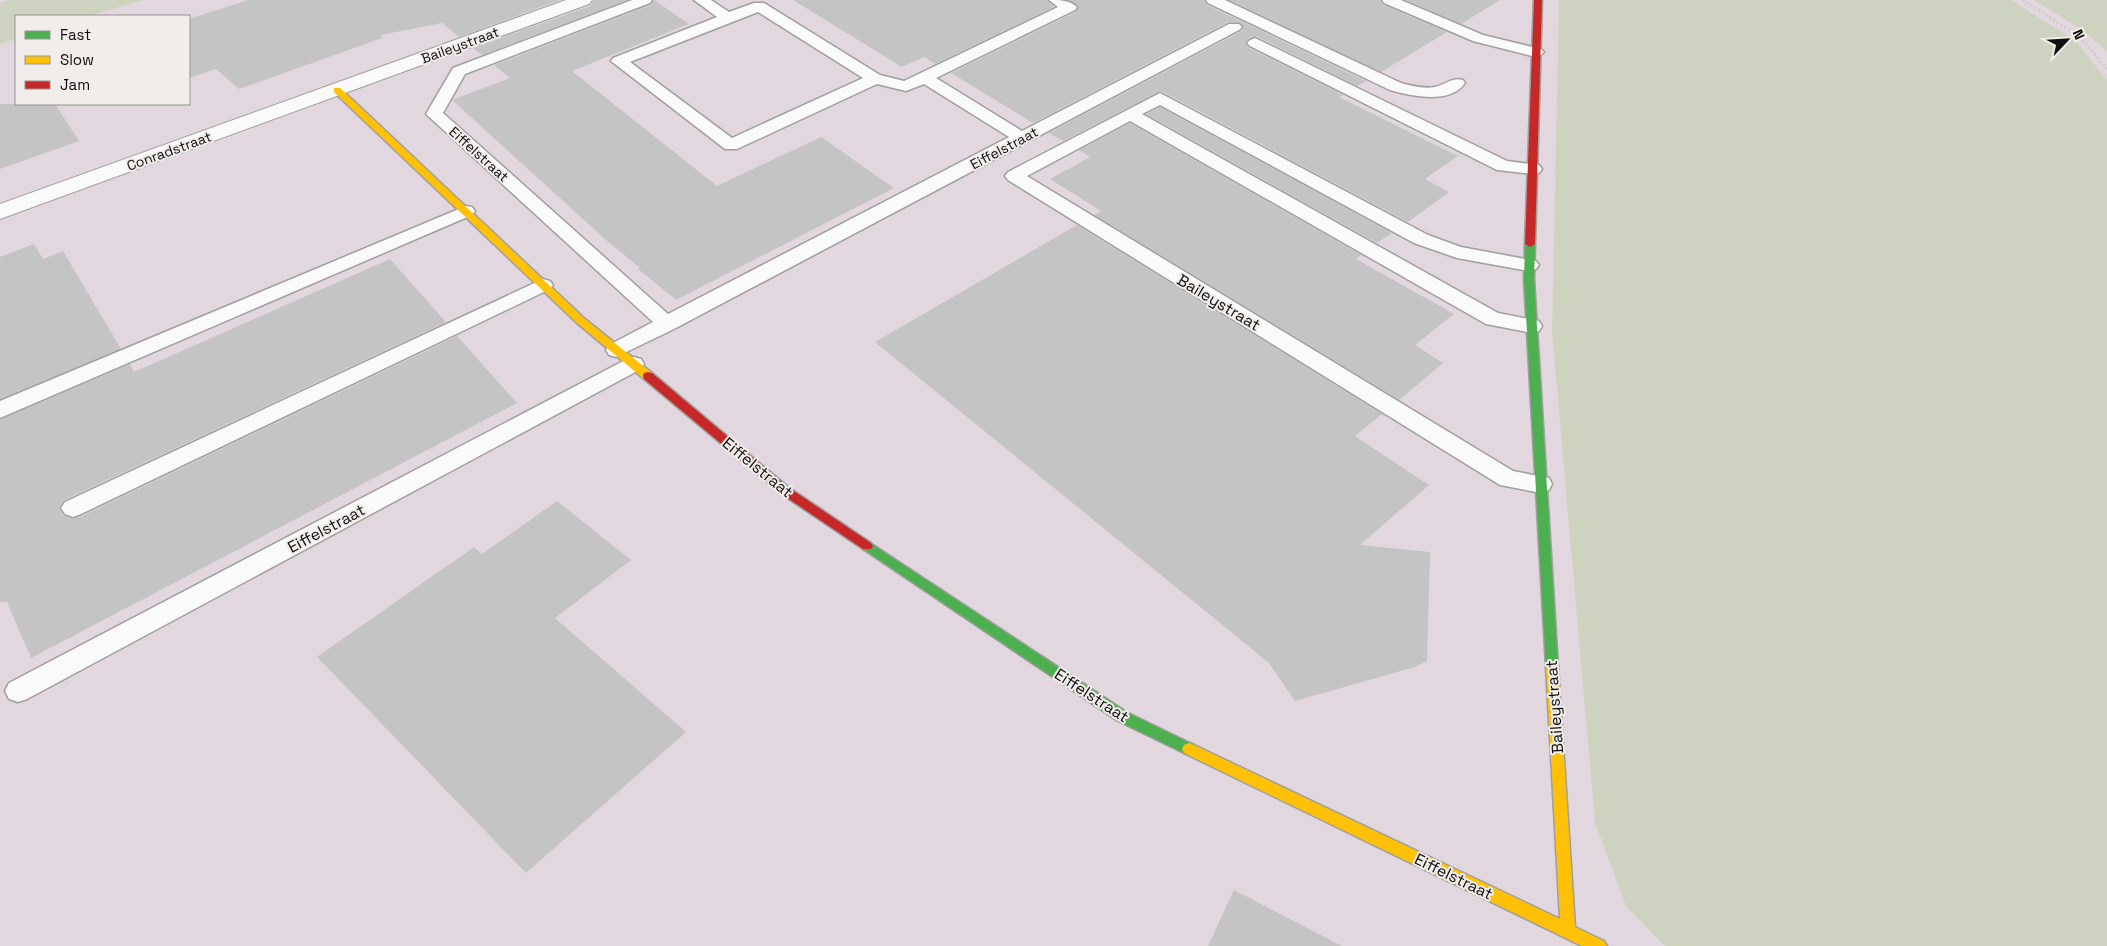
<svg xmlns="http://www.w3.org/2000/svg" width="2107" height="946" viewBox="0 0 2107 946" font-family="'Space Grotesk',sans-serif">
	<style>
		.industrial { fill: #e3d7df; fill-rule: evenodd }
		.green { fill: #ced3bf }
		.building { fill: #c5c4c4 }
		.lines { fill: none; stroke-linecap: round; stroke-linejoin: round }
		.lane-casing { stroke: #9f9f9d; stroke-width: 3 }
		.street-casing { stroke: #9f9f9d; stroke-width: 2 }
		.fast-casing { stroke: #9f9f9d; stroke-width: 3 }
		.slow-casing { stroke: #9f9f9d; stroke-width: 3 }
		.jam-casing { stroke: #9f9f9d; stroke-width: 3 }
		.path { stroke: #cdcccb; stroke-width: 2.5; stroke-dasharray: 2 2.5; stroke-linecap: butt }
		.lane { fill: #fbfafa; fill-rule: evenodd }
		.street { fill: #fbfafa; fill-rule: evenodd }
		.fast { fill: #4caf50; fill-rule: evenodd }
		.slow { fill: #ffc107; fill-rule: evenodd }
		.jam { fill: #c62828; fill-rule: evenodd }
		.labels { text-anchor: middle; stroke-width: 4; stroke-linejoin: round; paint-order: stroke }
		.far-street-label { font-size: 14px; fill: #100e0e; stroke: #f0edea }
		.street-label { font-size: 16px; fill: #100e0e; stroke: #f0edea }
	</style>
	<rect width="100%" height="100%" fill="#e2e0de"/>
	<path class="industrial" d="M0,0H2107V946H0ZM16,16H189V104H16Z"/>
	<g class="green">
		<polygon points="9,0 143,0 90,16 16,16 16,39 0,44 0,3"/>
		<polygon points="1559,0 2011,0 2077,42 2107,81 2107,946 1665,946 1626,906 1595,823 1552,331"/>
		<polygon points="2034,0 2107,0 2107,51 2084,31"/>
	</g>
	<g class="building">
		<polygon points="248,0 560,0 459,37 442,23 381,35 382,38 239,89 216,69 189,78 189,19"/>
		<polygon points="594,0 627,0 482,55 473,48 590,6"/>
		<polygon points="654,0 689,24 572,71 717,186 821,137 894,188 676,300 638,269 640,268 606,240 452,100 510,78 494,65 651,5"/>
		<polygon points="793,0 1047,0 1054,7 935,64 924,57 902,67"/>
		<polygon points="1068,0 1204,0 1207,5 1366,81 1357,86 1256,36 1249,38 1245,43 1249,48 1343,95 1339,97 1458,156 1425,179 1449,192 1408,222 1161,91 1063,141 1049,133 1240,32 1244,27 1239,22 1228,22 1033,123 951,73 1076,12 1078,6"/>
		<polygon points="1229,0 1380,0 1383,5 1447,32 1381,72"/>
		<polygon points="1406,0 1500,0 1461,24"/>
		<polygon points="0,104 55,104 79,141 0,169"/>
		<polygon points="1160,107 1392,233 1377,243 1146,114"/>
		<polygon points="1130,123 1361,255 1356,259 1454,314 1415,345 1443,363 1399,400 1094,215 1101,211 1050,179 1090,157 1079,150"/>
		<polygon points="1077,225 1382,414 1355,436 1429,485 1360,545 1430,552 1427,661 1415,667 1295,701 1269,663 875,342"/>
		<polygon points="34,244 43,259 63,251 121,349 0,399 0,257"/>
		<polygon points="390,259 446,322 64,500 59,507 63,515 72,519 82,516 457,336 517,403 31,658 7,602 0,602 0,420 130,364 134,372"/>
		<polygon points="557,501 631,560 555,618 686,732 526,873 317,657 474,547 482,554"/>
		<polygon points="1234,890 1342,946 1208,946"/>
	</g>
	<g class="lines">
		<defs>
			<g id="lane">
				<path d="M632,0H652L650,3L465,74L443,113L668,314L1009,137L924,84L906,91L877,84L737,149H725L611,61L613,58L717,17L694,0H711L729,12L754,3H764L880,75L904,81L1058,7L1049,0C1059,0 1070,0 1077,7L1075,10L936,78L1022,131L1229,24H1239L1242,27L1239,30L674,329L616,357L609,355L606,350L609,345L653,322L426,114L453,68ZM758,12L863,78L732,138L630,62Z"/>
				<path d="M1206,0H1225L1401,83C1412,86 1424,89 1435,87C1445,85 1452,77 1463,80L1465,83C1450,105 1411,96 1390,90L1208,3Z"/>
				<polygon points="1382,0 1401,0 1483,35 1541,49 1544,52 1541,55 1536,57 1473,41 1384,3"/>
				<polygon points="1255,38 1507,161 1539,165 1542,169 1539,173 1533,174 1497,170 1250,46 1247,43 1250,40"/>
				<polygon points="1160,93 1428,235 1461,247 1536,261 1539,265 1536,269 1529,271 1457,258 1414,243 1160,105 1142,114 1498,313 1539,321 1542,326 1539,331 1532,333 1486,324 1130,121 1027,176 1513,471 1549,478 1552,484 1549,490 1541,493 1500,485 1008,180 1005,176 1008,172"/>
				<polygon points="466,206 472,207 475,211 472,215 0,418 0,401"/>
				<polygon points="543,279 550,281 553,285 550,289 81,514 73,517 65,514 61,508 65,502"/>
				<polygon points="634,357 641,359 644,364 641,369 27,699 18,702 9,699 5,691 9,683 627,359"/>
			</g>
			<polygon id="street" points="566,0 592,0 589,4 0,219 0,204"/>
			<g id="fast">
				<polygon points="1530,241 1535,244 1534,279 1558,667 1557,671 1552,673 1547,671 1546,667 1524,279 1525,244"/>
				<polygon points="867,541 1128,713 1194,745 1196,749 1194,753 1189,755 1184,753 1118,721 863,549 861,546 863,543"/>
			</g>
			<g id="slow">
				<polygon points="334,88 340,88 585,319 652,373 653,376 652,379 644,379 577,323 334,92"/>
				<polygon points="1552,661 1557,663 1558,667 1575,927 1604,941 1607,946 1582,946 1184,753 1182,749 1184,745 1189,743 1194,745 1560,919 1546,667 1547,663"/>
			</g>
			<g id="jam">
				<polygon points="1534,0 1542,0 1535,244 1530,247 1525,244"/>
				<polygon points="648,372 652,373 788,487 871,543 873,546 871,549 863,549 780,493 644,379 643,376 644,373"/>
			</g>
		</defs>
		<use href="#lane" class="lane-casing"/>
		<use href="#street" class="street-casing"/>
		<use href="#fast" class="fast-casing"/>
		<use href="#slow" class="slow-casing"/>
		<use href="#jam" class="jam-casing"/>
		<polyline class="path" points="2023,0 2080,37 2107,69"/>
		<use href="#lane" class="lane"/>
		<use href="#street" class="street"/>
		<use href="#fast" class="fast"/>
		<use href="#slow" class="slow"/>
		<use href="#jam" class="jam"/>
	</g>
	<g class="labels">
		<g class="far-street-label">
			<text transform="translate(460 45) rotate(-20)" y="5">Baileystraat</text>
			<text transform="translate(1004 148) rotate(-28)" y="5">Eiffelstraat</text>
			<text transform="translate(169 151) rotate(-20)" y="5">Conradstraat</text>
			<text transform="translate(479 154) rotate(42)" y="5">Eiffelstraat</text>
		</g>
		<g class="street-label">
			<text transform="translate(1219 302) rotate(31)" y="6">Baileystraat</text>
			<text transform="translate(758 467) rotate(39)" y="6">Eiffelstraat</text>
			<text transform="translate(326 528) rotate(-28)" y="6">Eiffelstraat</text>
			<text transform="translate(1092 695) rotate(33)" y="6">Eiffelstraat</text>
			<text transform="translate(1554 707) rotate(-94)" y="6">Baileystraat</text>
			<text transform="translate(1454 876) rotate(26)" y="6">Eiffelstraat</text>
		</g>
	</g>
	<rect x="15" y="15" width="175" height="90" fill="#f0edea" stroke="#969492"/>
	<rect x="25" y="31" width="25" height="8" fill="#4caf50" stroke="#969492"/>
	<text x="60" y="40" font-size="15" fill="#100e0e">Fast</text>
	<rect x="25" y="56" width="25" height="8" fill="#ffc107" stroke="#969492"/>
	<text x="60" y="65" font-size="15" fill="#100e0e">Slow</text>
	<rect x="25" y="81" width="25" height="8" fill="#c62828" stroke="#969492"/>
	<text x="60" y="90" font-size="15" fill="#100e0e">Jam</text>
	<g transform="translate(2067 40) rotate(65)" stroke="#f0edea" stroke-width="4" paint-order="stroke">
	<path d="M0-4L9 19L0 12L-9 19Z" fill="#100e0e"/>
	<text y="-8" font-size="14" font-weight="bold" text-anchor="middle" fill="#100e0e">N</text>
	</g>
</svg>
